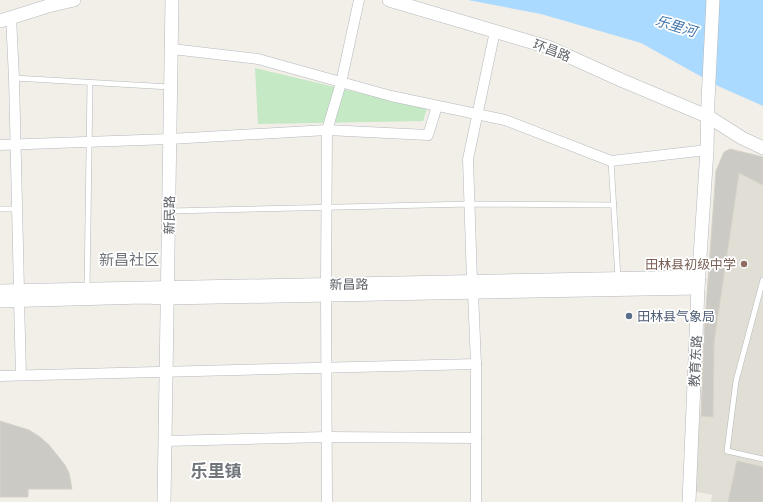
<svg xmlns="http://www.w3.org/2000/svg" width="763" height="502" viewBox="0 0 763 502" font-family="Arial,'Noto Sans SC',sans-serif">
	<style>
		.education { fill: #e1ded6 }
		.green { fill: #c5e8c5 }
		.water { fill: #aadaff }
		.building { fill: #cccac5; stroke: #d6d1c6 }
		.lines { fill: none; stroke-linecap: round; stroke-linejoin: round }
		.service-casing { stroke: #b5b8bc; stroke-width: 6 }
		.minor-casing { stroke: #b5b8bc; stroke-width: 11 }
		.tertiary-casing { stroke: #b5b8bc; stroke-width: 14 }
		.service { stroke: #fff; stroke-width: 5 }
		.minor { stroke: #fff; stroke-width: 10 }
		.tertiary { stroke: #fff; stroke-width: 13 }
		.education-dot { fill: #8d6e63; stroke: #fff; stroke-width: 1.5 }
		.service-dot { fill: #5c6f8a; stroke: #fff; stroke-width: 1.5 }
		.labels { text-anchor: middle; stroke-width: 3.5; stroke-linejoin: round; paint-order: stroke }
		.street-label { font-size: 13px; fill: #5f6368; stroke: #fff }
		.education-label { font-size: 13px; fill: #785e54; stroke: #fff; text-anchor: end }
		.service-label { font-size: 13px; fill: #4e5e75; stroke: #fff; text-anchor: start }
		.water-label { font-size: 14px; font-style: italic; fill: #4174aa; stroke: #fff }
		.quarter-label { font-size: 15px; fill: #70757a; stroke: #fff }
		.district-label { font-size: 17px; font-weight: bold; fill: #70757a; stroke: #fff }
	</style>
	<rect width="100%" height="100%" fill="#f1efe8"/>
	<polygon class="education" points="739,173 763,185 763,502 711,502 712,495 693,491 700,416 713,417 714,342"/>
	<polygon class="green" points="255,68 427,109 423,121 258,124"/>
	<polygon class="water" points="468,0 763,0 763,106 718,86 641,43 541,14"/>
	<g class="building">
		<polygon points="730,149 763,157 763,185 739,173 714,342 713,417 701,416 704,335 716,171 724,152"/>
		<polygon points="0,421 29,430 40,437 49,445 65,465 69,473 72,489 28,489 28,497 0,497"/>
		<polygon points="737,461 763,467 763,502 728,502"/>
	</g>
	<g class="lines">
		<defs>
			<g id="service">
				<polyline points="14,78 170,87"/>
				<polyline points="611,161 618,278"/>
				<polyline points="0,209 17,209"/>
				<polyline points="170,211 470,204 614,205"/>
				<polyline points="763,280 736,381 727,451 763,459"/>
				<polyline points="87,289 90,83"/>
			</g>
			<g id="minor">
				<polyline points="11,17 14,78 19,290"/>
				<polyline points="172,49 258,59 391,96 505,120 611,161 707,150"/>
				<polyline points="0,145 170,139 327,130 428,135 437,106"/>
				<polyline points="472,281 468,159 495,31"/>
				<polyline points="326,284 327,130 341,83 359,0"/>
				<polyline points="473,292 476,364 476,502"/>
				<polyline points="326,295 327,502"/>
				<polyline points="19,300 21,375"/>
				<polyline points="0,376 476,364"/>
				<polyline points="165,441 327,437 476,438"/>
			</g>
			<g id="tertiary">
				<polyline points="389,0 548,47 621,80 709,117 742,138 763,148"/>
				<polyline points="0,21 48,6 74,0"/>
				<polyline points="0,291 699,277"/>
				<polyline points="0,301 143,297 168,298 698,288"/>
				<polyline points="164,502 172,0"/>
				<polyline points="689,502 698,288 707,150 708,101 713,0"/>
			</g>
		</defs>
		<use href="#service" class="service-casing"/>
		<use href="#minor" class="minor-casing"/>
		<use href="#tertiary" class="tertiary-casing"/>
		<use href="#service" class="service"/>
		<use href="#minor" class="minor"/>
		<use href="#tertiary" class="tertiary"/>
	</g>
	<circle class="education-dot" cx="744" cy="264" r="4"/>
	<circle class="service-dot" cx="629" cy="316" r="4"/>
	<g class="labels">
		<g class="street-label">
			<text transform="translate(552 50) rotate(21)" y="5">环昌路</text>
			<text transform="translate(169 215) rotate(-89)" y="5">新民路</text>
			<text transform="translate(349 284) rotate(-1)" y="5">新昌路</text>
			<text transform="translate(695 361) rotate(-87)" y="5">教育东路</text>
		</g>
		<g class="education-label">
			<text x="736" y="269">田林县初级中学</text>
		</g>
		<g class="service-label">
			<text x="637" y="321">田林县气象局</text>
		</g>
		<g class="water-label">
			<text transform="translate(676 26) rotate(17)" y="5">乐里河</text>
		</g>
		<g class="quarter-label">
			<text x="129" y="265">新昌社区</text>
		</g>
		<g class="district-label">
			<text x="216" y="477">乐里镇</text>
		</g>
	</g>
</svg>
